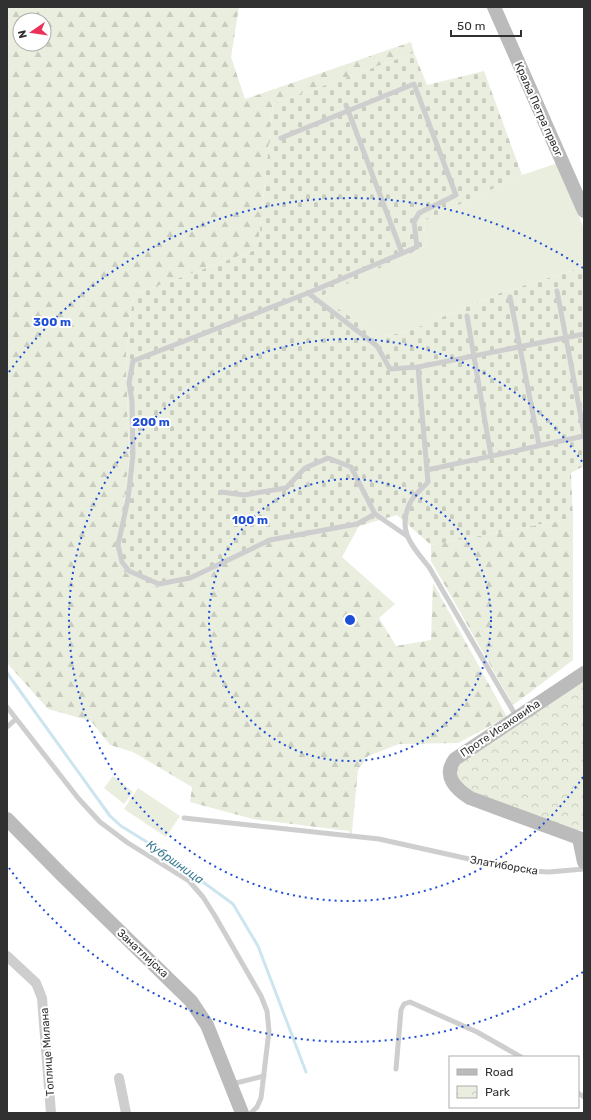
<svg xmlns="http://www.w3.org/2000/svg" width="591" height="1120" viewBox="0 0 591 1120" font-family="Rubik,sans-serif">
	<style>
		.green { fill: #e9eedf }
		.forest { fill: url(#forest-firs); fill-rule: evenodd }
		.cemetery { fill: url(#cemetery-stones) }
		.park { fill: url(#park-crowns) }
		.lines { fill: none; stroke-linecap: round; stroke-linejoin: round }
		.stream { stroke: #cce5ee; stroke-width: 3 }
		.lane { stroke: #cecece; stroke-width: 5 }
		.street { stroke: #cecece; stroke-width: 10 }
		.secondary { stroke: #bbb; stroke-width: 14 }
		.ring { fill: none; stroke: #1d4ed8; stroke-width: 2; stroke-dasharray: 2 4 }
		.labels { text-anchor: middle; stroke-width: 4; stroke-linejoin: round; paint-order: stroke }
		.street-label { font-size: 11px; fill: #313131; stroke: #fff }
		.water-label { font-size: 12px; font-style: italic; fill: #3a7a90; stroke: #fff }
		.centre { fill: #1d4ed8; stroke: #fff; stroke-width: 2 }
		.ring-label { font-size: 12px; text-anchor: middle; font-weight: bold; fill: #1d4ed8; stroke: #fff; stroke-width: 4; stroke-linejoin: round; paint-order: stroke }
	</style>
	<defs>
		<pattern id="forest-firs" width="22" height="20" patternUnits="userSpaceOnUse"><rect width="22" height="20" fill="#e9eedf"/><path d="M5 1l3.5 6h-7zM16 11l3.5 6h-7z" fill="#c8cdc0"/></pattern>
		<pattern id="cemetery-stones" width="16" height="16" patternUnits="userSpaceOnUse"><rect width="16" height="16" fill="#e9eedf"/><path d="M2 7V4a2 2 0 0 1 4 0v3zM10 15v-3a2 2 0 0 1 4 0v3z" fill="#c8cdc0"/></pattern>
		<pattern id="park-crowns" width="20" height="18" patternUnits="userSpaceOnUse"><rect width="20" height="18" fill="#e9eedf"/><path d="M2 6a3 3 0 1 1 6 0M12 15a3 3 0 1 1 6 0" fill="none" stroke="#c8cdc0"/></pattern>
	</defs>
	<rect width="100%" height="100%" fill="#fff"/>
	<g class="green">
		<polygon points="558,163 584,229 584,267 500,293 404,333 381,336 318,297 426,246 424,221 522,175"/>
		<polygon points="113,776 133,792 124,804 104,788"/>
		<polygon points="138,788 180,816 166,837 124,809"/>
	</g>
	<g class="forest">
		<path d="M7,7H239L231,57L245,99L411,42L414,53L273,104L258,249L133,295L126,357L129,461L116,554L274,540L359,526L342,557L395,604L379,618L396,646L431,640L433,583L507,717L458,743L399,744L368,756L358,770L351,841L349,831L253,819L190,802L192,787L133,752L110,745L91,721L48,709L7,663ZM20,20H44V44H20Z"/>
		<polygon points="573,518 573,660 513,705 431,561 431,545"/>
	</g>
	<polygon class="cemetery" points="414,53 427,85 484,71 522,175 424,221 426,246 319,297 381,336 404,333 500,293 584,267 584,466 571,473 573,518 431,545 397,515 359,526 274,540 192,579 158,588 125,573 116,554 129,461 126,357 133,295 258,249 273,104"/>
	<polygon class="park" points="584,677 584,830 572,830 461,788 456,778 455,767"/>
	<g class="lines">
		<polyline class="stream" points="7,673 110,816 121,826 155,847 233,904 258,946 306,1072"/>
		<g class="lane">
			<polyline points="346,105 402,253"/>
			<polyline points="281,138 414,84 456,195 419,213 414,222 417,247 308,293 133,361 129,383 132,401 133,455 128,499 118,545 122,562 129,571 159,584 190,578 270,540 357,524 375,514 407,536"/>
			<polyline points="557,291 584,433"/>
			<polyline points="308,293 377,346 390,369 418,367 584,334"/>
			<polyline points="510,297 539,445"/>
			<polyline points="467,316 491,456"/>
			<path d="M418,367L428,482C423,488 415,494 411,501C396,529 411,545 429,567L516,716"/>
			<polyline points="427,470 584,436"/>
			<polyline points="221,492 244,495 286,488 305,468 328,458 351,467 375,514"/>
			<polyline points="7,707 78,798 100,822 128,843 189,881 203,897 215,916 261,996 267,1011 269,1031 261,1098 257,1107 251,1113"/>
			<polyline points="7,727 16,719"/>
			<polyline points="184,818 379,839 496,865 532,871 549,872 584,869"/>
			<polyline points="396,1069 401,1010 404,1004 410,1002 477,1032 521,1057"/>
			<polyline points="232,1084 264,1076"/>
			<polyline points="578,1093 584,1097"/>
		</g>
		<g class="street">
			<polyline points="7,956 36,983 42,998 51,1113"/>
			<polyline points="119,1078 126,1113"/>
		</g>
		<g class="secondary">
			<polyline points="494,7 584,211"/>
			<path d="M584,673L455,759C442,776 456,789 470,798L579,838L584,862"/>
			<polyline points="7,819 61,874 191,1001 207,1025 242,1113"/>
		</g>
	</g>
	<g class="ring">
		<circle cx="350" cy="620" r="141"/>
		<path d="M583 777A281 281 0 1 1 583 463"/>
		<path d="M583 972A422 422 0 0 1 9 868M9 372A422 422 0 0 1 583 268"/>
	</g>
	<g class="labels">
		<g class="street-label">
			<text transform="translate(539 109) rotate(66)" y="4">Краља Петра првог</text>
			<text transform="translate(500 728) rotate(-34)" y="4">Проте Исаковића</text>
			<text transform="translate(504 865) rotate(10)" y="4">Златиборска</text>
			<text transform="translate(143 953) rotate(43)" y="4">Занатлијска</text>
			<text transform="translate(47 1052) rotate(-94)" y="4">Топлице Милана</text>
		</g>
		<g class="water-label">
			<text transform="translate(175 862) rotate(35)" y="4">Кубршница</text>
		</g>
	</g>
	<circle cx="350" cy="620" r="6" class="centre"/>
	<g class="ring-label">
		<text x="52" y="326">300 m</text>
		<text x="151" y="426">200 m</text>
		<text x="250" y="524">100 m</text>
	</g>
	<rect width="591" height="1120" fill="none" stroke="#313131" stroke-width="16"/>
	<rect x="449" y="1056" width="130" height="52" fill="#ffffff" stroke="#adadad"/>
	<rect x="457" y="1069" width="20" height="6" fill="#bbbbbb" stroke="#adadad"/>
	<text x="485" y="1076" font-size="12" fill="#313131">Road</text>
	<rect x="457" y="1086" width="20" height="12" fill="url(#park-crowns)" stroke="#adadad"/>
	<text x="485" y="1096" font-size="12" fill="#313131">Park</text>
	<g transform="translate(32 32) rotate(257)"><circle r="19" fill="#ffffff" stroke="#adadad"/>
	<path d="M0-3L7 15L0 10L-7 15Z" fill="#eb3158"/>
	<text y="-6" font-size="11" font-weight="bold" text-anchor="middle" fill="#313131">N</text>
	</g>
	<path d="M451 30v6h70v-6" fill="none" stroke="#313131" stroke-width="2"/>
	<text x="457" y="30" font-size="12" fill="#313131" stroke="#ffffff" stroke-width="3" paint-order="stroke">50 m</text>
</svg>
